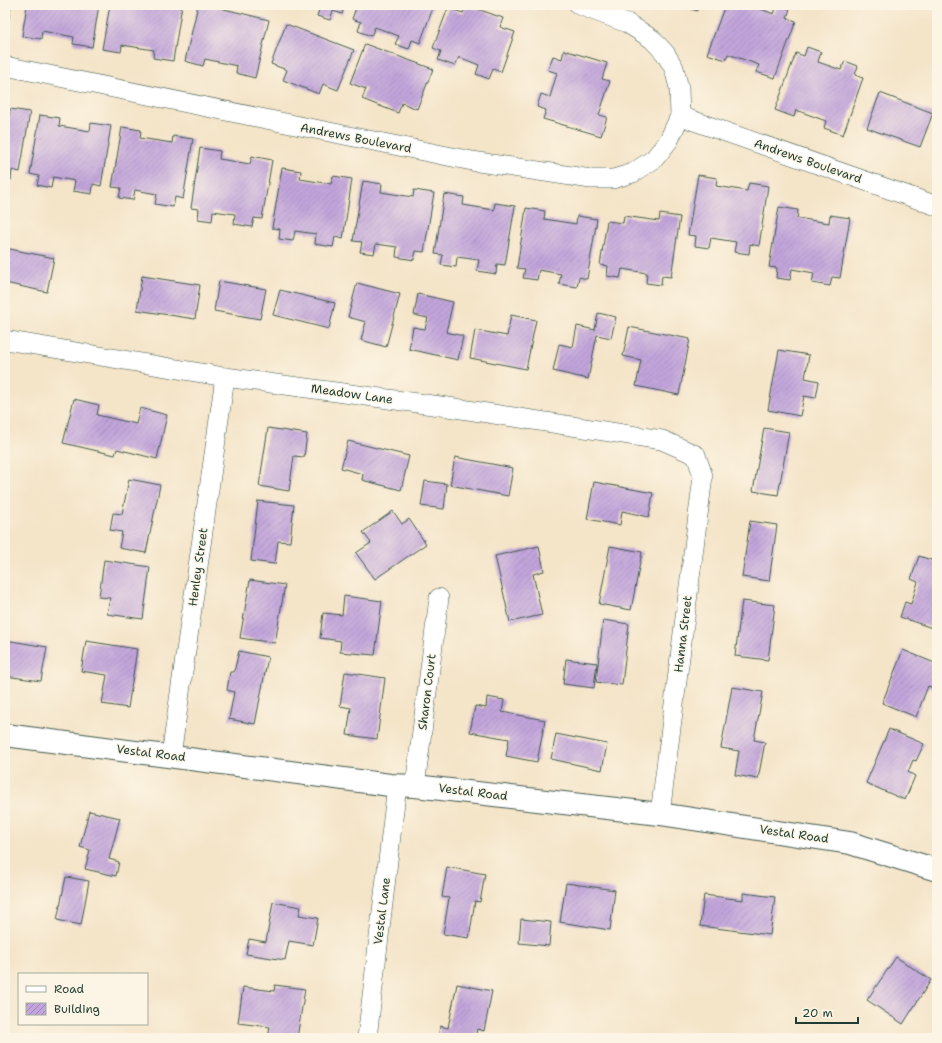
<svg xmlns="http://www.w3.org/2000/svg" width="942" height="1043" viewBox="0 0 942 1043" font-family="'Shantell Sans',sans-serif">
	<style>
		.building { fill: url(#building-hatch) }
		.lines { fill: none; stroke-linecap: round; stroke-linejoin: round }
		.minor-casing { stroke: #3f564a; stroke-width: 20 }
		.tertiary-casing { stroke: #3f564a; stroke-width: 24 }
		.minor { stroke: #fff; stroke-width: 19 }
		.tertiary { stroke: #fff; stroke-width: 22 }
		.labels { text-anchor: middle; stroke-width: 3; stroke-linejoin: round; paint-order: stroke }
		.street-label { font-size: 12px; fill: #1f3d34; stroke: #fcf5e5 }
	</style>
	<defs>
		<pattern id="building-hatch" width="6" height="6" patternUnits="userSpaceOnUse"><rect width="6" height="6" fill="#c2a5dc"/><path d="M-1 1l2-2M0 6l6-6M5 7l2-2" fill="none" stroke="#9d88b3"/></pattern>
	</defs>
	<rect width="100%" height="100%" fill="#fcf5e5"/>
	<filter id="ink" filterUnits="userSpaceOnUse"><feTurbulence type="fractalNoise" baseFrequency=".025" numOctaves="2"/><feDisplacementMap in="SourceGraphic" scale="8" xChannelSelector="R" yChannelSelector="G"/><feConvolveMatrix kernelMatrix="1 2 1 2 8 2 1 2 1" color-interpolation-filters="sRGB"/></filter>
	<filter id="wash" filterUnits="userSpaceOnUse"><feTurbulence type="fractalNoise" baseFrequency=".012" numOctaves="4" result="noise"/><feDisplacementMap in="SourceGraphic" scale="16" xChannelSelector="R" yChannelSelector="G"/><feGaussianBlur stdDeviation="0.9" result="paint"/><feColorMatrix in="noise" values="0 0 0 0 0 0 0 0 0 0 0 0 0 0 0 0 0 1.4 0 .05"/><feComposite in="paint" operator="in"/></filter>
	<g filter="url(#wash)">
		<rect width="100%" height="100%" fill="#f4e4c8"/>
		<g id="blocks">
			<g class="building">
				<polygon points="5,5 11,5 6,34 5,34"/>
				<polygon points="27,5 99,5 92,47 73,44 74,37 42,31 41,39 22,36"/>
				<polygon points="110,5 182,5 173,61 153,58 154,50 122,45 121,52 102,49"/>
				<polygon points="198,5 208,5 269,20 255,78 236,73 237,66 205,59 203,66 185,61"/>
				<polygon points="316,5 345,5 342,14 333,11 330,20 317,16 320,7"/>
				<polygon points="357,5 434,5 420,43 412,40 409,49 395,44 399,36 375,27 371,36 358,31 361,22 352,19"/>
				<polygon points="466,5 503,18 500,27 515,32 501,72 493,69 489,79 476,74 479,65 459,57 455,66 438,60 441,51 433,48 448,8 463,13"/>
				<polygon points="681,5 699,5 697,11"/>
				<polygon points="725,5 750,5 774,14 777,5 790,9 787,18 796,21 775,78 756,72 759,65 728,54 726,60 707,54"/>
				<polygon points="286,24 354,50 338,90 323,84 319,94 283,80 287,70 271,64"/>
				<polygon points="365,44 433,69 417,109 402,103 398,113 362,99 366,89 350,83"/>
				<polygon points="807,47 821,52 818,62 841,70 845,61 858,66 855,75 863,78 843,135 824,128 826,121 796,110 794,117 775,110 796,53 804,56"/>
				<polygon points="564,50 607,63 602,79 610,81 599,115 607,117 601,136 543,119 546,110 537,107 541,94 550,97 557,73 548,70 553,56 562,59"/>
				<polygon points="880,93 933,113 920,147 867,128"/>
				<polygon points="10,109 30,112 20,172 12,170 11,180 5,179 5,116 9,116"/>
				<polygon points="40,115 60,118 59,126 90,131 91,123 111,126 101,186 93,184 92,194 73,191 75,181 53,177 51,188 37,185 39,176 30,174"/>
				<polygon points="122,127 141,130 140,138 172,143 173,136 193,139 183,199 175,197 173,207 155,204 157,194 135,190 133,200 119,198 121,188 112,187"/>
				<polygon points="200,148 220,151 219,159 250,164 252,156 272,160 262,219 254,218 252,227 234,224 235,214 213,211 212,221 198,219 199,209 191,208"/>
				<polygon points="282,168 301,171 300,179 331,184 333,176 352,179 343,239 335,237 333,247 315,244 316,234 295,231 293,241 279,239 280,229 272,228"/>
				<polygon points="698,175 717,178 716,186 747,191 749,183 768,186 759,246 750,244 749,254 734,252 736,242 711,238 709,248 695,246 696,236 688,235"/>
				<polygon points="363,181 382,184 381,192 413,197 414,190 434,193 424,252 416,251 414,260 396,257 397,247 376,244 374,254 360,252 362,242 353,241"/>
				<polygon points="444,194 464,197 463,205 494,210 495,203 515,206 505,265 497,264 496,274 477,271 479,260 457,257 456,267 441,265 443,255 435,254"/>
				<polygon points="779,207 798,210 797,218 829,223 830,215 850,218 840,278 832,277 830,286 812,283 814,273 792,269 790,280 776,278 777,268 769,267"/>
				<polygon points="526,208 545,211 544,219 576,224 577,216 597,219 587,279 579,277 577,287 559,284 561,274 539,270 537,280 523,278 525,269 517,268"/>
				<polygon points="660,214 680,217 671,277 662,276 661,285 646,283 647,273 622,269 620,278 607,276 608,266 600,265 607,221 623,223 624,216 659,221"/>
				<polygon points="5,248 54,258 47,292 5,283"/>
				<polygon points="142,276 200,285 195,319 137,310"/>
				<polygon points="219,281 266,289 260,319 214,311"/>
				<polygon points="357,283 400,294 386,347 361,340 366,322 348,317"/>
				<polygon points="280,290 335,303 329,329 273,315"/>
				<polygon points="418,294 453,302 446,332 463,336 458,360 409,349 413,327 425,329 428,318 414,315"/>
				<polygon points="598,313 616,317 611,338 597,335 588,379 553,371 559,344 573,347 577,326 595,330"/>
				<polygon points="511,315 536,320 526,369 470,358 475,330 507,336"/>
				<polygon points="629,327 690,339 679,395 636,386 641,360 623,356"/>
				<polygon points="779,350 809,355 805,378 819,381 816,398 804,396 800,416 768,410"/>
				<polygon points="74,399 99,405 97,415 136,424 140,408 167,415 157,459 117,449 115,455 63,443"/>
				<polygon points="268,428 307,434 304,457 294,456 289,491 259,486"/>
				<polygon points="764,428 789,432 778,495 753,491"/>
				<polygon points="348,441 409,456 401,490 362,480 363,474 341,468"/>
				<polygon points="455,457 513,468 508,496 450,485"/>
				<polygon points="129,479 160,485 146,553 119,548 122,532 110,530 113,513 122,514"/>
				<polygon points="425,481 447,484 444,509 421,506"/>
				<polygon points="594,482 653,493 649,517 622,511 620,525 587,519"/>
				<polygon points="258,501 294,505 290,542 278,541 275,564 251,561"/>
				<polygon points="393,511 402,524 409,519 426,544 375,579 356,553 371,543 363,532"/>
				<polygon points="750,521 777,525 769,581 742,577"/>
				<polygon points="539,546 544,571 533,574 542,615 510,622 495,556"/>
				<polygon points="610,546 642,552 631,610 599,604"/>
				<polygon points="919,556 937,562 937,623 935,629 900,617 905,602 911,604 918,582 911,579"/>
				<polygon points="104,560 150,567 143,619 107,614 110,598 99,597"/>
				<polygon points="250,580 285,585 275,643 240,638"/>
				<polygon points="344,596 382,601 375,655 340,652 341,641 320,638 323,613 342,615"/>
				<polygon points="742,601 775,605 768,660 735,656"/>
				<polygon points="603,620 629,624 622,685 596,682"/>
				<polygon points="5,640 47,647 41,681 5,676"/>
				<polygon points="86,641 137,649 128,708 102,704 107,675 81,671"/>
				<polygon points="903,650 937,664 937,689 928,686 916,717 882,703"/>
				<polygon points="239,651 268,657 255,724 229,719 234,692 227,690 230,672 234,672"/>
				<polygon points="566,659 597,663 594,688 563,684"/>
				<polygon points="345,672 385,678 377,739 347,735 351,708 340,706"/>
				<polygon points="732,687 763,692 754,740 765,742 758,779 735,775 739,751 721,748"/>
				<polygon points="487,697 504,700 502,712 545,720 537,762 506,756 509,739 470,732 475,706 486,708"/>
				<polygon points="889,729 924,744 916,761 913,760 908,772 915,776 905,800 866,783"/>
				<polygon points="556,734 607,744 602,770 551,759"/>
				<polygon points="89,811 120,818 109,859 119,862 116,876 85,869 90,850 80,847"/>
				<polygon points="447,867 485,874 480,902 475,901 469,938 443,934 449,898 442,897"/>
				<polygon points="66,877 89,881 81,925 57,920"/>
				<polygon points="566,883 615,890 610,930 560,922"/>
				<polygon points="743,893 775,897 770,935 700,926 704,895 743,900"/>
				<polygon points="273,902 301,907 299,915 318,918 313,945 289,941 285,960 246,954 249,939 266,942"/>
				<polygon points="521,919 551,922 549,946 519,943"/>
				<polygon points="896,957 931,980 903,1024 867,1000"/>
				<polygon points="457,984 492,991 484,1031 477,1029 475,1038 438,1038 440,1026 448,1028"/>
				<polygon points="275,985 305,989 297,1038 268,1038 270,1027 238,1023 243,987 274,991"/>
			</g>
		</g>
	</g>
	<g filter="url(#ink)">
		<use href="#blocks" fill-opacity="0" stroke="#3f564a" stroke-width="1"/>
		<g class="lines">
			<defs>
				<g id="minor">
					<polyline points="5,66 472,161 591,179 613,179 633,173 654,159 669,140 680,116 679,88 674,68 665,53 652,39 627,23 579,5"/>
					<polyline points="680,116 937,206"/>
					<polyline points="5,340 225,377 455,408 662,440 696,455 703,476 660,814"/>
					<polyline points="171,756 225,377"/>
					<polyline points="415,786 439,598"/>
					<polyline points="367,1038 397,785"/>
				</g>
				<polyline id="tertiary" points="5,735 390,785 415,786 660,814 850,843 937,870"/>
			</defs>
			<use href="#minor" class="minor-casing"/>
			<use href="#tertiary" class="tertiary-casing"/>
			<use href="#minor" class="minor"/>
			<use href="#tertiary" class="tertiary"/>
		</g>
	</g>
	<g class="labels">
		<g class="street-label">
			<text transform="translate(356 138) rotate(11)" y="4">Andrews Boulevard</text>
			<text transform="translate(808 161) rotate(19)" y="4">Andrews Boulevard</text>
			<text transform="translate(352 394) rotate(8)" y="4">Meadow Lane</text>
			<text transform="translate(198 567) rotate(-82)" y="4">Henley Street</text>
			<text transform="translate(683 634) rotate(-83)" y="4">Hanna Street</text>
			<text transform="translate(427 692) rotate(-83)" y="4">Sharon Court</text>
			<text transform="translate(151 753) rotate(7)" y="4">Vestal Road</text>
			<text transform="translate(473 792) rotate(7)" y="4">Vestal Road</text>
			<text transform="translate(794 834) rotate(8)" y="4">Vestal Road</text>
			<text transform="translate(382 911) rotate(-83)" y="4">Vestal Lane</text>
		</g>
	</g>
	<rect width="942" height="1043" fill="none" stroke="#fcf5e5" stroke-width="20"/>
	<rect x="18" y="973" width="130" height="52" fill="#fcf5e5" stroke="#a4ab9e"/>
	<rect x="26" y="986" width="20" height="6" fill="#ffffff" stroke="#a4ab9e"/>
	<text x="54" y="993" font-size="12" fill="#1f3d34">Road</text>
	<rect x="26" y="1003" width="20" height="12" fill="url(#building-hatch)" stroke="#a4ab9e"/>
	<text x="54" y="1013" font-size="12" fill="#1f3d34">Building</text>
	<path d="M796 1017v6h62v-6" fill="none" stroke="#1f3d34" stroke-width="2"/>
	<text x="802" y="1017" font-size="12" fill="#1f3d34" stroke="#fcf5e5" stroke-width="3" paint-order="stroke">20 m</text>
</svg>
